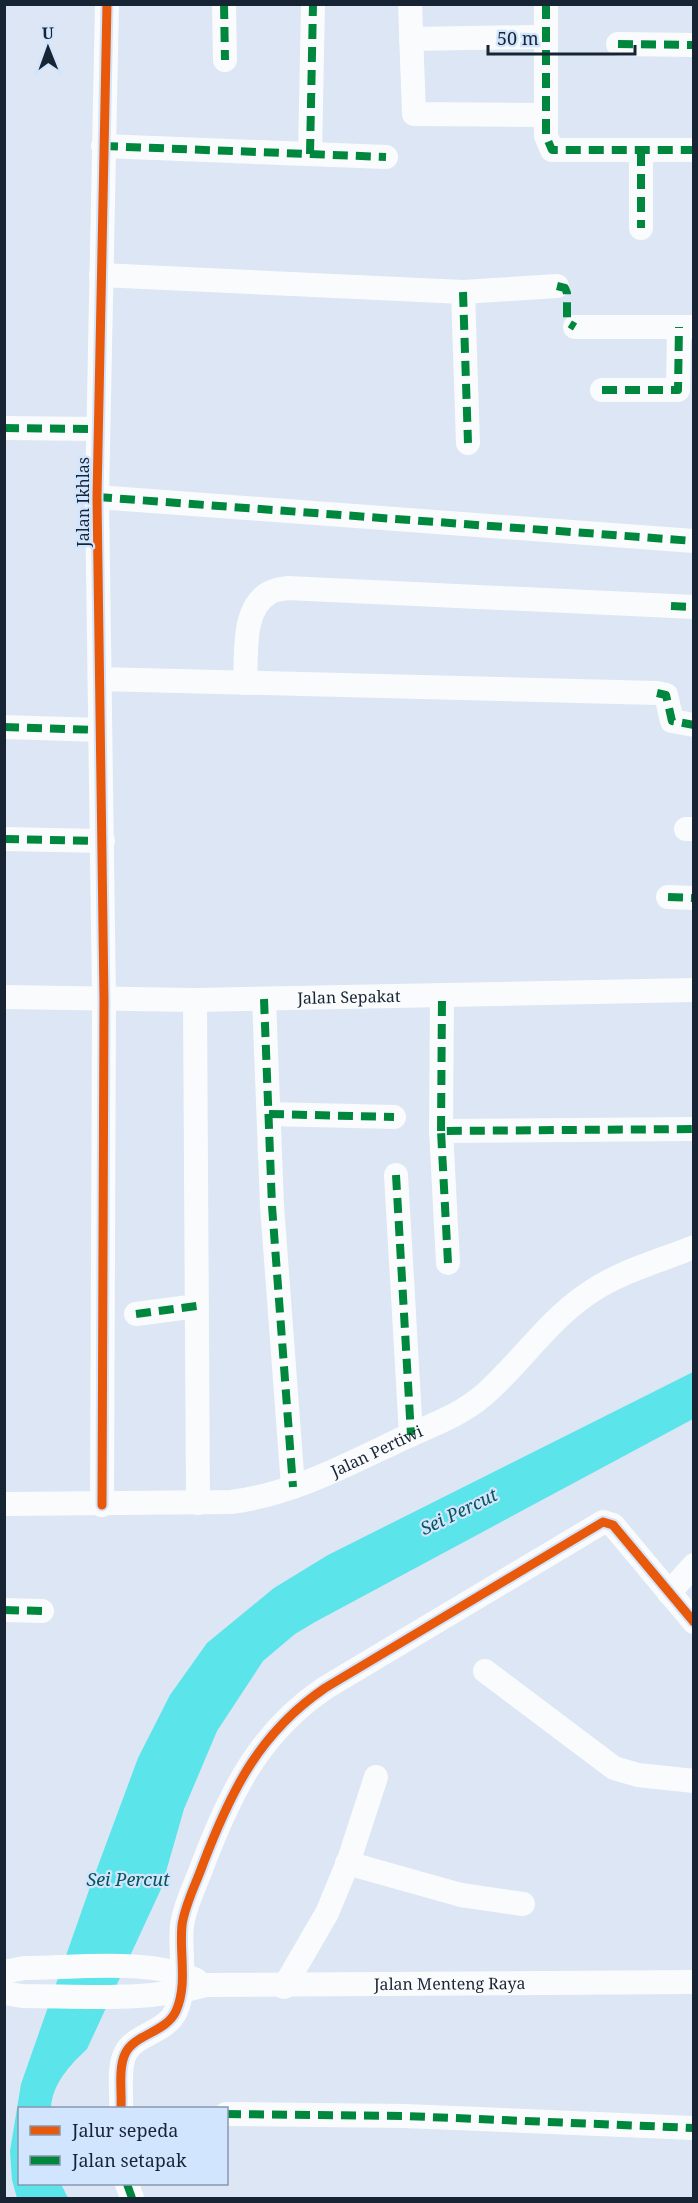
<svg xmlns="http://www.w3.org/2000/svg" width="698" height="2203" viewBox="0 0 698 2203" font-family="'Noto Serif',serif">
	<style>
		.water { fill: #5be4e9 }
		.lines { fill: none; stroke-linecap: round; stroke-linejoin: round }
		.minor { stroke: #fafbfd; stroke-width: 24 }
		.quiet { stroke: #00873e; stroke-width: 8; stroke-dasharray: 15 8; stroke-linecap: butt }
		.cycleway-casing { stroke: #d1e5ff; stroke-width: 13 }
		.cycleway { stroke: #e8590c; stroke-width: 9 }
		.labels { text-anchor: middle; stroke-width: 4.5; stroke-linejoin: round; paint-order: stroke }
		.street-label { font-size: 16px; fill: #172434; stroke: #d1e5ff }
		.water-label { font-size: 18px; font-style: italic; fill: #095656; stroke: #d1e5ff }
	</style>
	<rect width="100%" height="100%" fill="#dce6f4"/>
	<path class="water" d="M693,1372V1419L315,1622L295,1634L263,1661L217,1731L184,1809L161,1889L87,2049C70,2065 52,2084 51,2108H20V2184H61L68,2198H17L12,2180L10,2151L21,2084L89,1890L138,1758L170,1695L207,1643L274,1588L328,1555Z"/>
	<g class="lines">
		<g class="minor">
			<polyline points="224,4 225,60"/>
			<polyline points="410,4 414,114 536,115"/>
			<polyline points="546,4 546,136 552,150 694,150"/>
			<polyline points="411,39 532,37"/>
			<polyline points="618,44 694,45"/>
			<polyline points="103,146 386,157"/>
			<polyline points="641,151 641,228"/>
			<polyline points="310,154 313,4"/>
			<polyline points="101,275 463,292 557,286"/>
			<polyline points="463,292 468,443"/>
			<polyline points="575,327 694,327"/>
			<polyline points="602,390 678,390 679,327"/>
			<polyline points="4,428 98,429"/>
			<polyline points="97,497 694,541"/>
			<polyline points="100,679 657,693 666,695 672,721 694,725"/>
			<path d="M245,683C247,656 241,609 269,593C273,590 282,589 287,588L694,607"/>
			<polyline points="4,727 100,730"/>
			<polyline points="686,829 694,829"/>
			<polyline points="4,839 103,841"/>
			<polyline points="668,897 694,898"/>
			<path id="s1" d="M4,997L195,1000L694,990"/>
			<polyline points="264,999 272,1206 293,1487"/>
			<polyline points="195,1000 198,1503"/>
			<polyline points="269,1114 394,1117"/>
			<polyline points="441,1131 442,995"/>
			<polyline points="396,1175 411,1435"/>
			<polyline points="448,1263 441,1131 694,1129"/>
			<polyline points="136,1314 197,1306"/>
			<path id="s2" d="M4,1504L231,1502C295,1494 352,1462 410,1435C437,1423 462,1414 485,1394C520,1363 547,1322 586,1295C618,1272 657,1262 694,1247"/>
			<polyline points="102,1505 104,1000 97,497 107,4"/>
			<polyline points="669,1593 694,1565"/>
			<polyline points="4,1610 42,1611"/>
			<polyline points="485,1671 614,1768 638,1775 694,1781"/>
			<polyline points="347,1863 461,1895 523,1904"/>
			<path d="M4,1972L24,1968C73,1968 153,1958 196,1980"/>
			<polyline points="284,1987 327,1913 349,1860 376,1777"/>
			<path id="s3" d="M4,1993L22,1996C83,1996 148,2002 206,1985L694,1982"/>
			<path d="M121,2108C122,2093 118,2069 125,2054C134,2034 166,2033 176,2011C188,1984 179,1953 182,1925C185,1904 196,1884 203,1864C231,1791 259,1733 325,1688L603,1522L613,1525L694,1622"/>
			<polyline points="226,2114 405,2116 694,2128"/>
			<polyline points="127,2184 132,2198"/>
		</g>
		<g class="quiet">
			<polyline points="224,4 225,60"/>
			<polyline points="546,4 546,136 552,150 694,150"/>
			<polyline points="618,44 694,45"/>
			<polyline points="103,146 386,157"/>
			<polyline points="641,151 641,228"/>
			<polyline points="310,154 313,4"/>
			<polyline points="557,286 565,288 567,293 567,322 575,327"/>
			<polyline points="463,292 468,443"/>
			<polyline points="602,390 678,390 679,327"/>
			<polyline points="4,428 98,429"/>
			<polyline points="97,497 694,541"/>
			<polyline points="671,606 694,607"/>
			<polyline points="657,693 666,695 672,721 694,725"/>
			<polyline points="4,727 100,730"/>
			<polyline points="4,839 103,841"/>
			<polyline points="668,897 694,898"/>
			<polyline points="264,999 272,1206 293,1487"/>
			<polyline points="269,1114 394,1117"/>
			<polyline points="441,1131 442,995"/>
			<polyline points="396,1175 411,1435"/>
			<polyline points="448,1263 441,1131 694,1129"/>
			<polyline points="136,1314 197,1306"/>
			<polyline points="4,1610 42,1611"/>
			<polyline points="226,2114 405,2116 694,2128"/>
			<polyline points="127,2184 132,2198"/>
		</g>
		<defs>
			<g id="cycleway">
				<polyline points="102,1505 104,1000 97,497 107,4"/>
				<path d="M121,2108C122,2093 118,2069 125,2054C134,2034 166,2033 176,2011C188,1984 179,1953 182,1925C185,1904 196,1884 203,1864C231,1791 259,1733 325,1688L603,1522L613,1525L694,1622"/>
			</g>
		</defs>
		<use href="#cycleway" class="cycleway-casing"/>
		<use href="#cycleway" class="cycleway"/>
	</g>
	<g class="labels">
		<g class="street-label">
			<text transform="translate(83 502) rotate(-90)" y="6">Jalan Ikhlas</text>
			<text dy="6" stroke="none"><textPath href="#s1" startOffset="345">Jalan Sepakat</textPath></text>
			<text dy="6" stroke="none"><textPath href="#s2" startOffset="382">Jalan Pertiwi</textPath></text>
			<text dy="6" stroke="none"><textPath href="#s3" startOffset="447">Jalan Menteng Raya</textPath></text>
		</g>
		<g class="water-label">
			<text transform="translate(459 1512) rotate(-26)" y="6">Sei Percut</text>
			<text x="128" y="1886">Sei Percut</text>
		</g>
	</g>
	<rect width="698" height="2203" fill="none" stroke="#172434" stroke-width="12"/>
	<rect x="18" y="2107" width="210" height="78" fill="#d1e5ff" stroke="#8798ae" stroke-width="1.5"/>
	<rect x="30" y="2126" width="30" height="9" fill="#e8590c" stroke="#8798ae" stroke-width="1.5"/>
	<text x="72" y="2137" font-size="18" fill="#172434">Jalur sepeda</text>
	<rect x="30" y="2156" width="30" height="9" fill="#00873e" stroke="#8798ae" stroke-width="1.5"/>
	<text x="72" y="2167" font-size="18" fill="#172434">Jalan setapak</text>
	<g transform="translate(48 48) rotate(359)" stroke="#d1e5ff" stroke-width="4.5" paint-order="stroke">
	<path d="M0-4.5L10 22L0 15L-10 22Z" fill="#172434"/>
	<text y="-9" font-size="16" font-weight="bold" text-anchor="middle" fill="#172434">U</text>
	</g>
	<path d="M488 45v9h147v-9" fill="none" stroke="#172434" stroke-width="3"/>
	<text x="497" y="45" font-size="18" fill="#172434" stroke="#d1e5ff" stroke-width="4.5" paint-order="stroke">50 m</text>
</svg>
